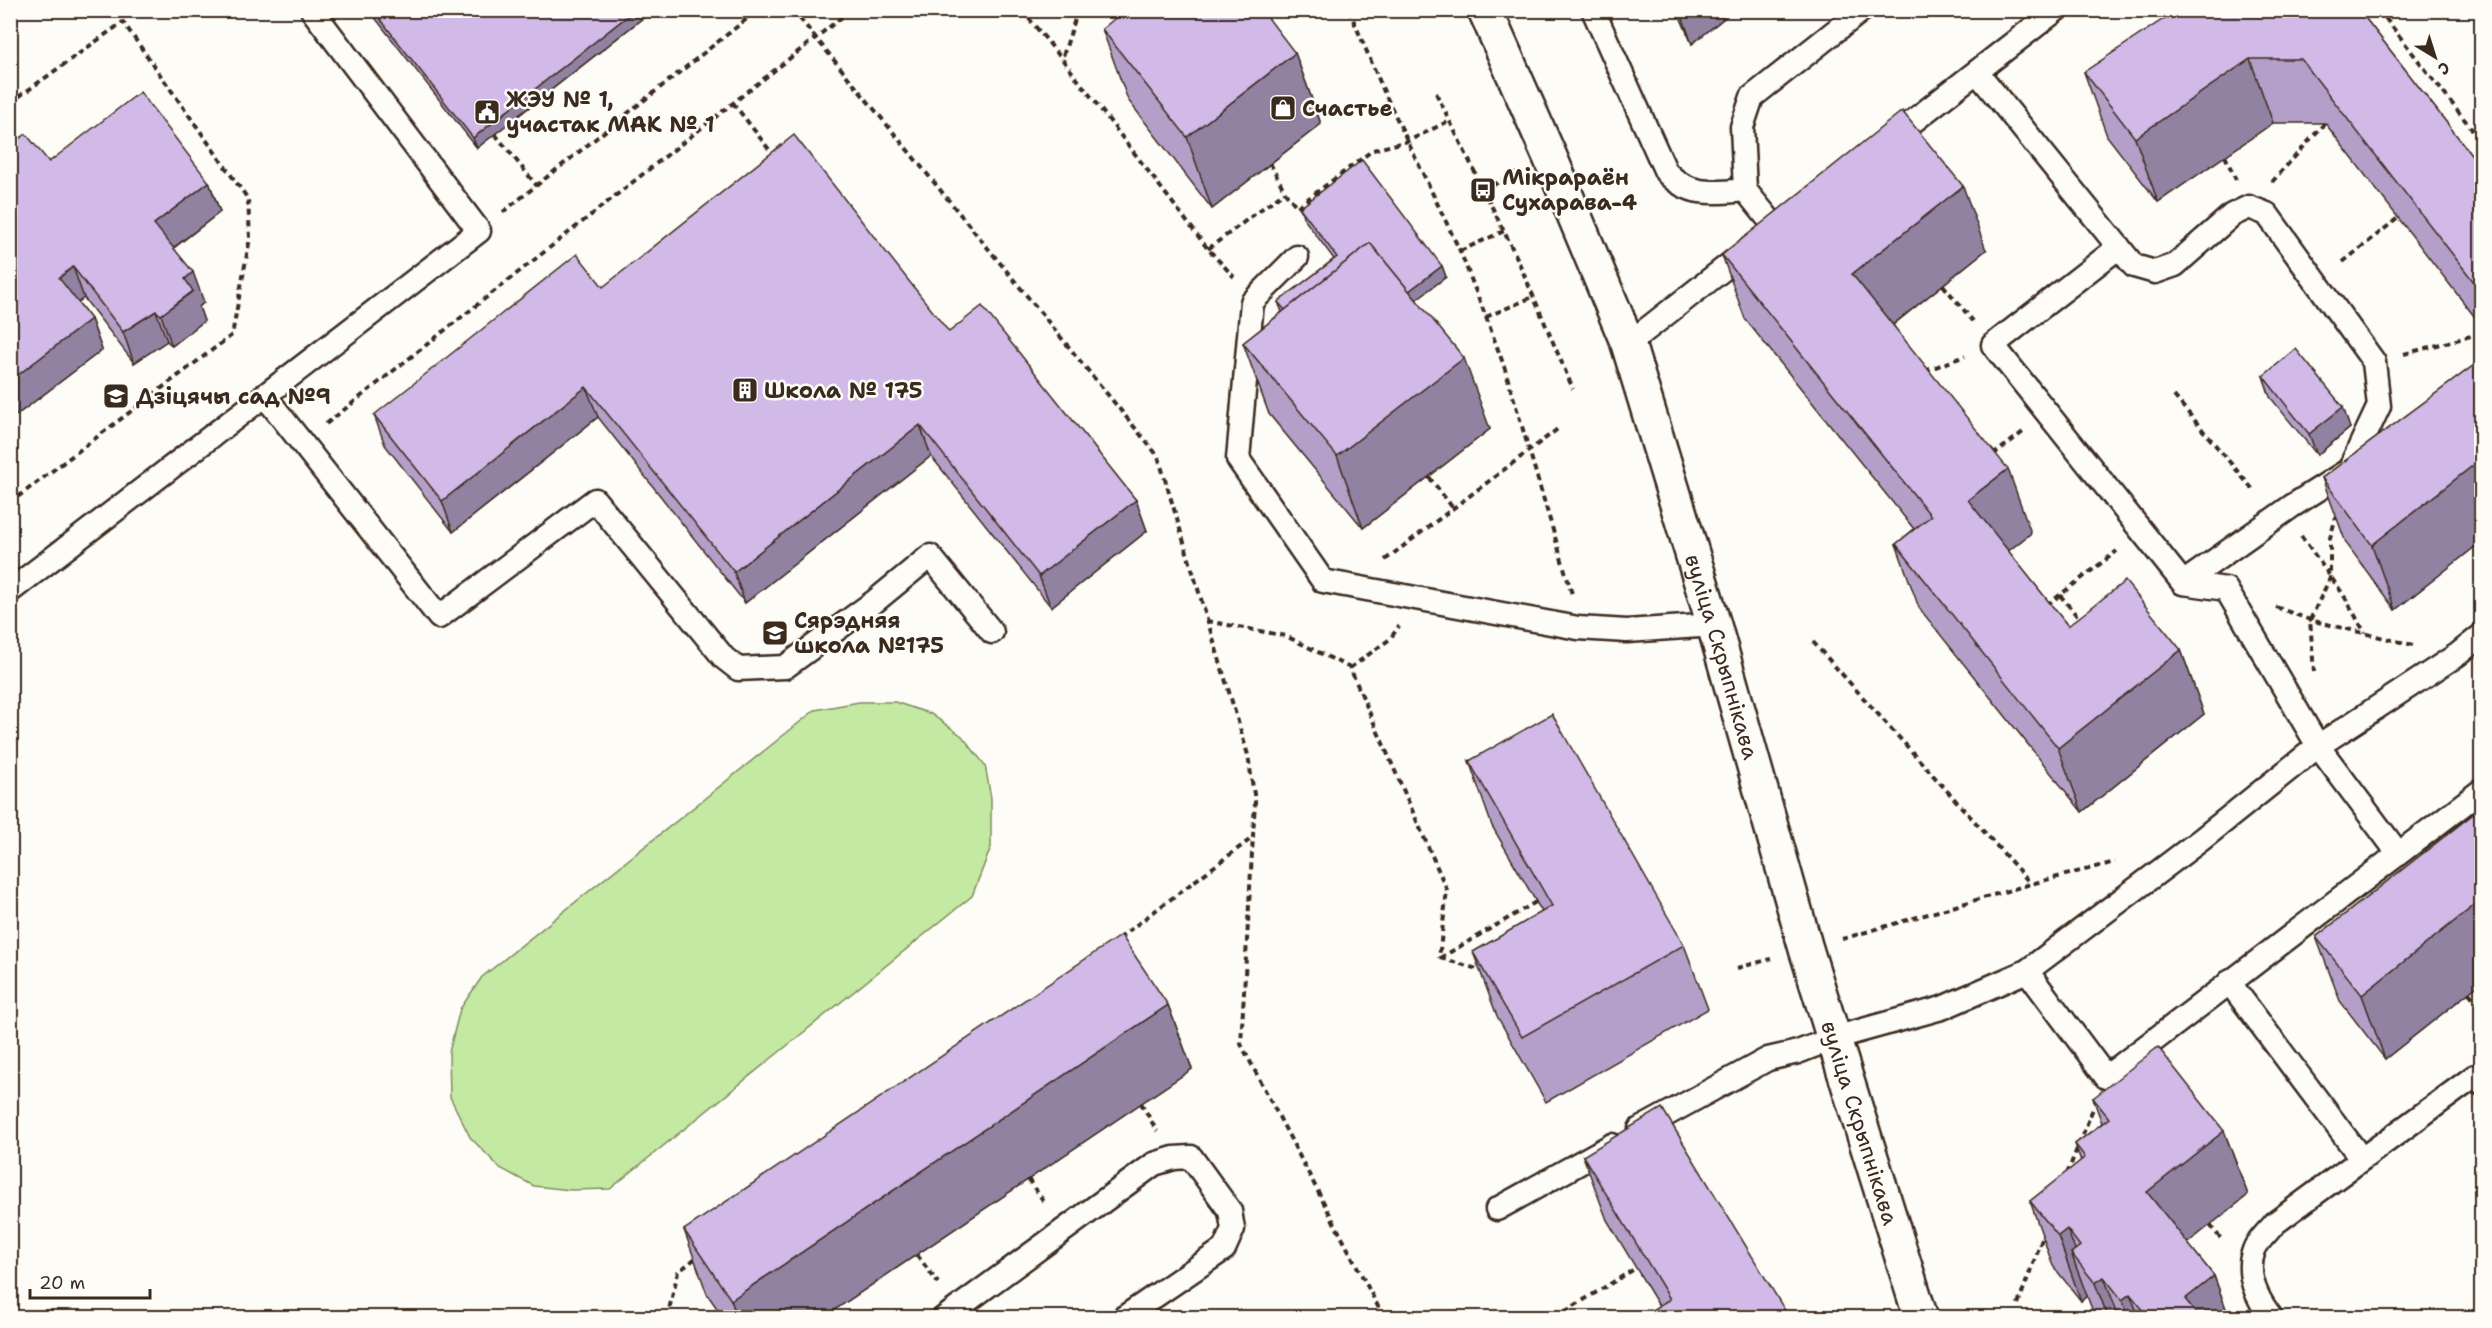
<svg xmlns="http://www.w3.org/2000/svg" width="2492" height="1328" viewBox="0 0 2492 1328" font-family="'Shantell Sans',sans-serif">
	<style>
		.green { fill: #c4e9a2; stroke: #808a60; stroke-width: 1.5 }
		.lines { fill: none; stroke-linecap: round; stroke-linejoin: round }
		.lane-casing { stroke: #3b2a1e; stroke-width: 27 }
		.secondary-casing { stroke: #3b2a1e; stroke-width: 38 }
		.path { stroke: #3b2a1e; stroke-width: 4; stroke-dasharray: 6 4.5; stroke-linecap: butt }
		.lane { stroke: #fdfcf7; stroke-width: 22 }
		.secondary { stroke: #fdfcf7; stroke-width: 33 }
		.wall { fill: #b49fc8; stroke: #3b2a1e; stroke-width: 1.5 }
		.shaded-wall { fill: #9282a2; stroke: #3b2a1e; stroke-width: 1.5 }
		.building { fill: #d1b9e8; stroke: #3b2a1e; stroke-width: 1.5 }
		.labels { text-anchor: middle; stroke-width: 5; stroke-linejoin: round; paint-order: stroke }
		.poi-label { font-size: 22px; font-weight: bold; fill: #3b2a1e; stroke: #fdfcf7; text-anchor: start }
		.street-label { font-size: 22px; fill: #3b2a1e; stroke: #fdfcf7 }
	</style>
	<rect width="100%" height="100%" fill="#fdfcf7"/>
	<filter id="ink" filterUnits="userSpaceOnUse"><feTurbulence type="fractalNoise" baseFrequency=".0167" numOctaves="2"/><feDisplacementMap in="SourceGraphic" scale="12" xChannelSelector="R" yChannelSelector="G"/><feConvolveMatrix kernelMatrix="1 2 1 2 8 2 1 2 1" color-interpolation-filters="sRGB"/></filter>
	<g filter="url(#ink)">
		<polygon class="green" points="859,702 895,702 931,714 962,736 985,765 991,798 991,847 972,896 610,1189 571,1190 534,1186 500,1168 470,1137 450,1097 449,1052 460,1009 482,977 815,710"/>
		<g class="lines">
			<defs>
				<g id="lane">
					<path d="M1593,10L1666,172C1689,197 1714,193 1745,190"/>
					<polyline points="1977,72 2134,266 2155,272 2175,265 2232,215 2249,207 2267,214 2374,362 2379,406 2349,470 2292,506 2183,583"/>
					<polyline points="1889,140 2056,10"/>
					<polyline points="1776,228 1745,190 1742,127 1752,97 1862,10"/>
					<polyline points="2119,247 1993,345 2183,583 2226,589 2318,746 2398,853"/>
					<polyline points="1297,257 1252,302 1238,459 1323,581 1578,628 1627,631 1714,625"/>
					<polyline points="1628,344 1749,249"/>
					<polyline points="265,396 439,617 595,500 724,658 738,669 785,667 874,602 930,556 992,632"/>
					<polyline points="10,591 479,231 312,10"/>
					<polyline points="2027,971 2106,1077 2482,790"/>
					<polyline points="2229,982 2361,1158"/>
					<polyline points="1640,1129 1768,1059 1798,1052 1834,1038 1942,1008 2027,971 2202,839 2318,746 2457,655 2482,635"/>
					<polyline points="1497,1209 1612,1145"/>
					<polyline points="944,1318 1154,1164 1174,1158 1191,1157 1230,1211 1233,1229 1224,1249 1123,1318"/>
					<path d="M2272,1318C2257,1299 2245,1274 2254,1250C2257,1241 2269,1231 2275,1223L2475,1076L2482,1084"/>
				</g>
				<g id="secondary">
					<path id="s1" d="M1485,10L1550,157L1628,344L1714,625L1806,949L1921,1318"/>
				</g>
			</defs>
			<use href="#lane" class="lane-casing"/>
			<use href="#secondary" class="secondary-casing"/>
			<g class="path">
				<polyline points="793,10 1158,456 1248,755 1255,801 1241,1044 1384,1318"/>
				<polyline points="1022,10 1062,59"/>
				<polyline points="1078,10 1062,59 1208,249 1234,277"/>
				<polyline points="1349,10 1385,94 1460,251 1486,317 1504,366 1572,594"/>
				<polyline points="2379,10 2482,142"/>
				<polyline points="1436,93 1517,258 1573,389"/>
				<polyline points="10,103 123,22 248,199 250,238 232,335 19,496 10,486"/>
				<polyline points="733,103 775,157"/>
				<polyline points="495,134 537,186"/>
				<polyline points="2225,156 2236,180"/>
				<polyline points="1270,163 1285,192 1297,207 1373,150 1408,141 1449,121"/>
				<polyline points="2272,182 2325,123"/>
				<polyline points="1483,190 1517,173"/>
				<polyline points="503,212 758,10"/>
				<polyline points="1208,249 1284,192"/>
				<polyline points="1460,251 1504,231"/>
				<polyline points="2343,262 2398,218"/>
				<polyline points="1943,285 1973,321"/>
				<polyline points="1486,317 1535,296"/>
				<polyline points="2404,354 2482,333"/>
				<polyline points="1925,371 1965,356"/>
				<polyline points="2174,396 2255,492"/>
				<polyline points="326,424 851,10"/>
				<polyline points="1993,455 2023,432"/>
				<polyline points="1429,477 1453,508"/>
				<polyline points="2301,536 2343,594 2365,633"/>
				<polyline points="1385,560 1559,428"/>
				<polyline points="2060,595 2081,621"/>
				<polyline points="2047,605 2117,551"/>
				<polyline points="2276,607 2310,620 2413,645"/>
				<polyline points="1207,621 1286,636 1350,668 1447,890 1439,958"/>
				<polyline points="1813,642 2031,884"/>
				<polyline points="1350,668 1390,639 1399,626"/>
				<polyline points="2314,672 2310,620 2330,578 2330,538 2336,517"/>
				<polyline points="1119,938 1252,838"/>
				<polyline points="1842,939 2031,884 2115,862"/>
				<polyline points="1440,958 1536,902"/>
				<polyline points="1440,958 1484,971"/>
				<polyline points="1737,968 1771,959"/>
				<polyline points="2469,993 2482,1008"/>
				<polyline points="1141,1103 1157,1131"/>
				<polyline points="2067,1174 2094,1106"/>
				<polyline points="1028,1179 1045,1203"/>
				<polyline points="2210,1225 2222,1240"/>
				<polyline points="917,1255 938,1283"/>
				<polyline points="2018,1304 2044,1234"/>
				<polyline points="1556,1317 1636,1268"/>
				<polyline points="667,1318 678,1272 697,1257"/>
			</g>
			<use href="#lane" class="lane"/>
			<use href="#secondary" class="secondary"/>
		</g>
		<g class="wall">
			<polygon points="369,10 653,10 477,148"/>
			<polygon points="1677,10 1734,10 1692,44"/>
			<polygon points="2359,10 2481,167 2481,325 2325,123 2273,123 2158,202 2107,136 2084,72"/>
			<polygon points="1102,29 1295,53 1321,124 1212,209 1128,100"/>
			<polygon points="49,162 209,182 220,212 174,248 204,302 199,307 204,321 172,346 167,341 134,363 84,298 78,302 91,319 102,350 10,420"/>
			<polygon points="1300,208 1442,266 1446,277 1416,299 1490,429 1363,528 1269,414 1243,343 1282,312 1278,302 1334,259 1304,219"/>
			<polygon points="1986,250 1893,325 2031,533 2008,551 2068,626 2181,650 2204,714 2082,812 1919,608 1896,544 1914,529 1745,319 1722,255"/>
			<polygon points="603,287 949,332 1136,500 1147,531 1051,607 931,456 745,603 598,417 453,532 385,445 374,415"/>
			<polygon points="2481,360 2481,542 2395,610 2346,543 2322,478"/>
			<polygon points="2263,376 2350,428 2317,455 2270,397"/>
			<polygon points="1469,761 1684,945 1708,1009 1546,1102 1497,1016 1473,952 1542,912 1492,826"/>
			<polygon points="2481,808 2481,983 2385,1059 2340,1001 2316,937"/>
			<polygon points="1168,1005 1192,1069 824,1317 723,1317 707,1294 684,1230"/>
			<polygon points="2093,1098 2224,1131 2248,1195 2187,1243 2214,1276 2229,1317 2095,1317 2087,1296 2081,1301 2053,1266 2030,1201 2081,1161 2075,1144 2102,1123"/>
			<polygon points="1583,1156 1789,1317 1659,1306 1607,1220"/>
		</g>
		<g class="shaded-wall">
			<polygon points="635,10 653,10 477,148 473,138"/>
			<polygon points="1680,10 1734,10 1692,44"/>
			<polygon points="1295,53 1321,124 1212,209 1187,137"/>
			<polygon points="2250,59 2273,123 2158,202 2135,138"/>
			<polygon points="209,182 220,212 165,254 154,224"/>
			<polygon points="1963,186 1986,250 1876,338 1852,274"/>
			<polygon points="1442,266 1446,277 1325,368 1321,357"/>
			<polygon points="73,267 84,298 70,308 59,278"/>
			<polygon points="193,272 204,302 199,307 204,321 172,346 161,315 185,279"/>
			<polygon points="156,311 167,341 134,363 123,332"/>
			<polygon points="91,319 102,350 10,420 10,381"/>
			<polygon points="1464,358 1490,429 1363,528 1337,456"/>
			<polygon points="586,387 598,417 453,532 442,501"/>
			<polygon points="2343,407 2350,428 2317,455 2309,434"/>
			<polygon points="920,425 931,456 745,603 734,572"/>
			<polygon points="2481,459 2481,542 2395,610 2372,545"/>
			<polygon points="2008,469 2031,533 1991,565 1968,500"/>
			<polygon points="1136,500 1147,531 1051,607 1039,576"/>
			<polygon points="2181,650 2204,714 2082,812 2058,748"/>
			<polygon points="2481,900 2481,983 2385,1059 2362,995"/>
			<polygon points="1168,1005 1192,1069 824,1317 737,1317 731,1300"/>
			<polygon points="2224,1131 2248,1195 2170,1257 2147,1192"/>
			<polygon points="2067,1229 2080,1263 2071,1253 2087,1296 2081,1301 2058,1236"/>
			<polygon points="2214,1276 2229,1317 2192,1317 2185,1299"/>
			<polygon points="2104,1277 2119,1317 2108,1317 2095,1283"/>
			<polygon points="2130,1294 2139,1317 2129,1317 2122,1300"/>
		</g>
		<g class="building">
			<polygon points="373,10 635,10 473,138"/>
			<polygon points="1125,10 1262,10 1295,53 1187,137 1102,29"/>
			<polygon points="2177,10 2359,10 2481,167 2481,291 2301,59 2250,59 2135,138 2084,72"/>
			<polygon points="140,92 209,182 154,224 193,272 185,279 193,291 161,315 156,311 123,332 73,267 59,278 91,319 10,381 10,146 26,134 49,162"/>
			<polygon points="1902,111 1963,186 1852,274 2008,469 1968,500 2068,626 2125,581 2181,650 2058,748 1896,544 1931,516 1722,255"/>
			<polygon points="794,135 949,332 982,306 1136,500 1039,576 920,425 734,572 586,387 442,501 374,415 577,254 603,287"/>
			<polygon points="1362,160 1442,266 1409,291 1370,243 1285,310 1278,302 1337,257 1300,208"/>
			<polygon points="1370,243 1464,358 1337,456 1243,343"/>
			<polygon points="2296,349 2343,407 2309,434 2263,376"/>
			<polygon points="2481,360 2481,459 2372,545 2322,478"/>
			<polygon points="1552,714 1684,945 1522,1037 1473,952 1552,906 1469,761"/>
			<polygon points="2481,808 2481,900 2362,995 2316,937"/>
			<polygon points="1121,935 1168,1005 731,1300 684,1230"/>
			<polygon points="2158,1047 2224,1131 2147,1192 2214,1276 2185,1299 2200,1317 2149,1317 2130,1294 2122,1300 2104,1277 2095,1283 2071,1253 2080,1246 2067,1229 2058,1236 2030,1201 2085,1157 2075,1144 2109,1118 2093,1098"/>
			<polygon points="1662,1108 1789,1317 1640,1317 1670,1299 1583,1156"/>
		</g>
	</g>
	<defs>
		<symbol id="shop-square" viewBox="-11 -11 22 22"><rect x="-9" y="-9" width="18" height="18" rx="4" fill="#3b2a1e" stroke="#fdfcf7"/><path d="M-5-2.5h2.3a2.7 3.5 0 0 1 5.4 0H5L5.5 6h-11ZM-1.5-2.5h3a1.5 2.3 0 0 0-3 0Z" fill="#fff"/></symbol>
		<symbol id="civic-square" viewBox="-11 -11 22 22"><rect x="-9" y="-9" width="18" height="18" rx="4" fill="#3b2a1e" stroke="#fdfcf7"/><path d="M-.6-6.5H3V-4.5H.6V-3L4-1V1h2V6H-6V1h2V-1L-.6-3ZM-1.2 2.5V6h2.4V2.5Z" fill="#fff"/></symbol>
		<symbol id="bus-square" viewBox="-11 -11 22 22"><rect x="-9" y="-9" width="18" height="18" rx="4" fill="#3b2a1e" stroke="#fdfcf7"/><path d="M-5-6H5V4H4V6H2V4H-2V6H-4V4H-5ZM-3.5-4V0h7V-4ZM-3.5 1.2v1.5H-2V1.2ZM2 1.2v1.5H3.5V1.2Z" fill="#fff"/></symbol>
		<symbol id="building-square" viewBox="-11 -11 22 22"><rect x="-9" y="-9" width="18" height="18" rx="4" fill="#3b2a1e" stroke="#fdfcf7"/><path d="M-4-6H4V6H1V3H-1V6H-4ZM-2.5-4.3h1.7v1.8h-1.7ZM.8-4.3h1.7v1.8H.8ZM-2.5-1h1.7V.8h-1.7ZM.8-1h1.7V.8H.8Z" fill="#fff"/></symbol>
		<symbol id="school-square" viewBox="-11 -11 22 22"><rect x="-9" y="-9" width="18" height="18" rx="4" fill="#3b2a1e" stroke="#fdfcf7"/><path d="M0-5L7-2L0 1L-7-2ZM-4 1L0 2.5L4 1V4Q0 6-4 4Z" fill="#fff"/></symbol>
	</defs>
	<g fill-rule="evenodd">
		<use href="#shop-square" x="1268" y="93" width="30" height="30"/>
		<use href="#civic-square" x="472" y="97" width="30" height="30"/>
		<use href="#bus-square" x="1468" y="175" width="30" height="30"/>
		<use href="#building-square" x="730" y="375" width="30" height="30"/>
		<use href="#school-square" x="101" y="381" width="30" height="30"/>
		<use href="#school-square" x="760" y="618" width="30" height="30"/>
	</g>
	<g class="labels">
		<g class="poi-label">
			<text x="506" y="107">ЖЭУ № 1,<tspan x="506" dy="25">участак МАК № 1</tspan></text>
			<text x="1302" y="116">Счастье</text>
			<text x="1502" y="185">Мікрараён<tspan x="1502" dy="25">Сухарава-4</tspan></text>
			<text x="764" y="398">Школа № 175</text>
			<text x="136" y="404">Дзіцячы сад №9</text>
			<text x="794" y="628">Сярэдняя<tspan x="794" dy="25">школа №175</tspan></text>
		</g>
		<g class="street-label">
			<text dy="8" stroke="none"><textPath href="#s1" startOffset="690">вуліца Скрыпнікава</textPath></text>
			<text dy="8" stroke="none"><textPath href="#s1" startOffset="1176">вуліца Скрыпнікава</textPath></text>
		</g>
	</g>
	<rect width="2492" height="1328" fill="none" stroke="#fdfcf7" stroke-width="36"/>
	<rect x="18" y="18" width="2456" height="1292" fill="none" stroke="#3b2a1e" stroke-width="2" filter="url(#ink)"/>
	<g transform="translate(2435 57) rotate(142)" stroke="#fdfcf7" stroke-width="4.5" paint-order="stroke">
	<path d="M0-4.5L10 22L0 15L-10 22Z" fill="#3b2a1e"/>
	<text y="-9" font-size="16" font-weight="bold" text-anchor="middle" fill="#3b2a1e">С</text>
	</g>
	<path d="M30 1289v9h120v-9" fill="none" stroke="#3b2a1e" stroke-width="3"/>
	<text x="39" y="1289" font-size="18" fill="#3b2a1e" stroke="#fdfcf7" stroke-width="4.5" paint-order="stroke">20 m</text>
</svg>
